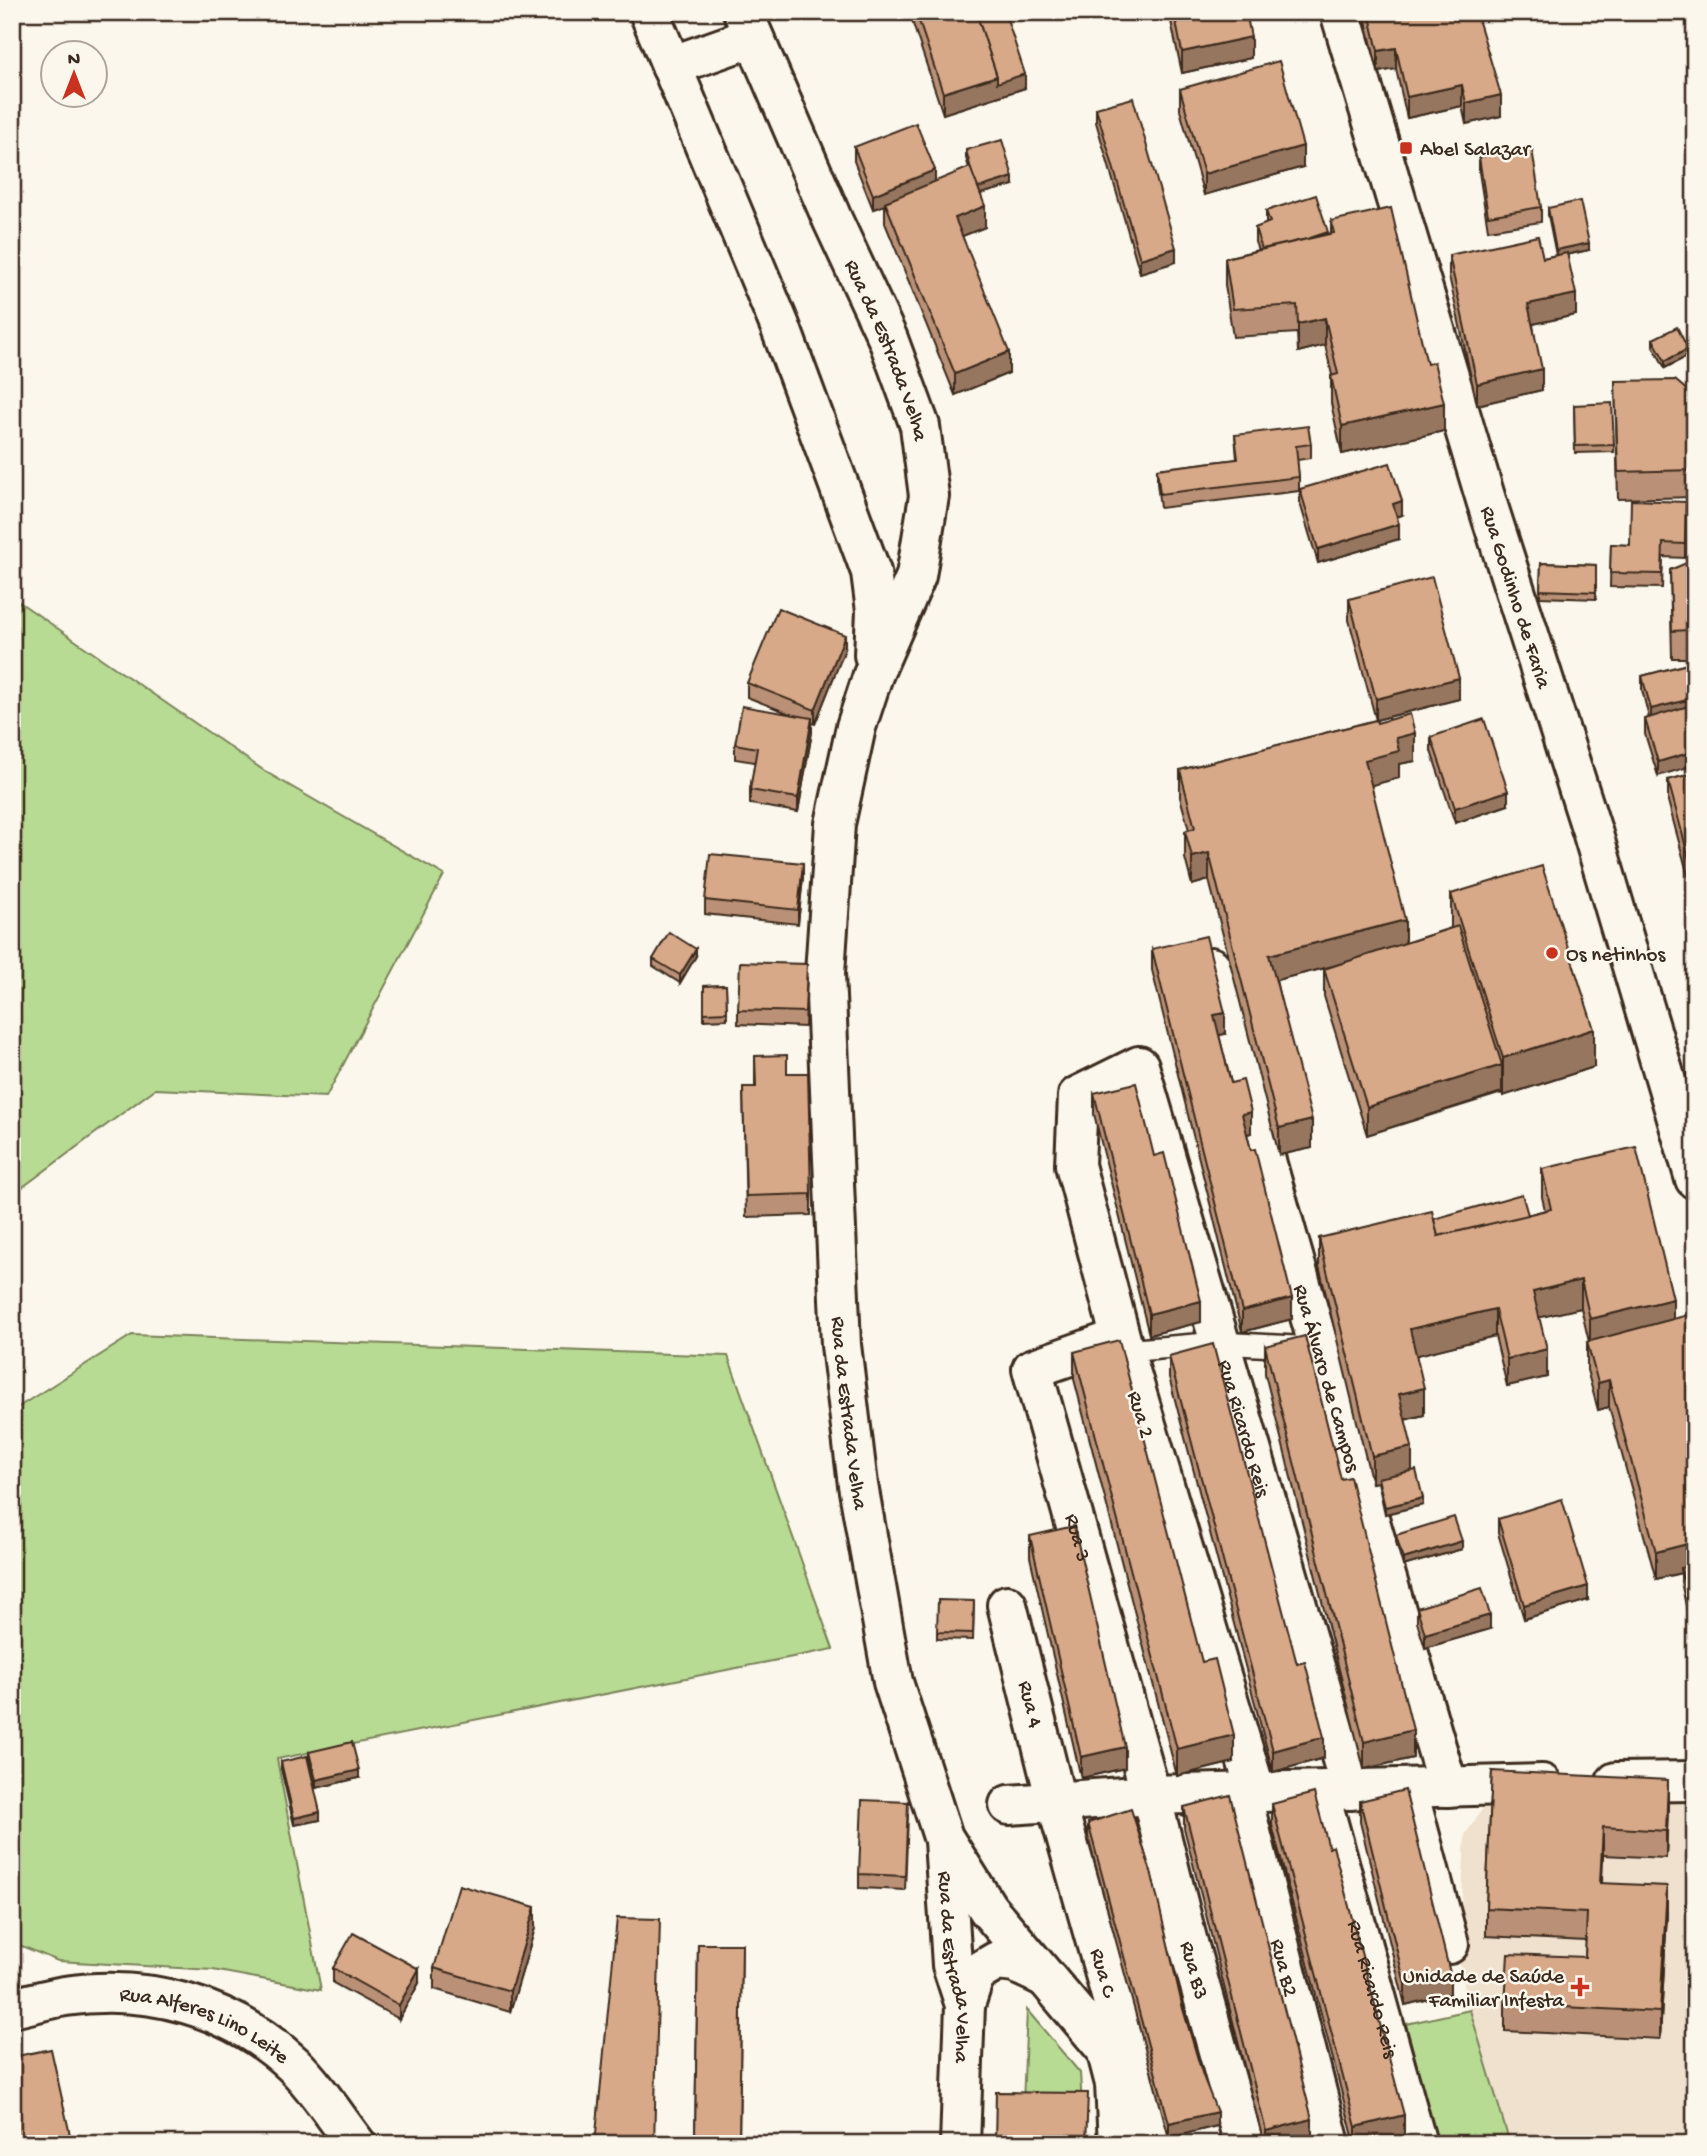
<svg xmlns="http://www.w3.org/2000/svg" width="1707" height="2156" viewBox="0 0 1707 2156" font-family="'Gochi Hand',sans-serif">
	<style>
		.built { fill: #f0e0ce }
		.green { fill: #b8db94; stroke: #7a8259; stroke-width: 2 }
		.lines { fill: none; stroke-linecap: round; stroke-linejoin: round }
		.lane-casing { stroke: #3b2a1e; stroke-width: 26 }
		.street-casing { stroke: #3b2a1e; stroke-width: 44 }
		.secondary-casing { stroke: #3b2a1e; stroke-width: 44 }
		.lane { stroke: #fbf7ec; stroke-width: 21 }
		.street { stroke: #fbf7ec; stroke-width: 38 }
		.secondary { stroke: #fbf7ec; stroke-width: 38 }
		.wall { fill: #ba9176; stroke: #3b2a1e; stroke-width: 2 }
		.shaded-wall { fill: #977660; stroke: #3b2a1e; stroke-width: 2 }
		.building { fill: #d8a989; stroke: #3b2a1e; stroke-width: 2 }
		.poi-dot { fill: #c8321e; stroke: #fbf7ec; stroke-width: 2.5 }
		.labels { text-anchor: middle; stroke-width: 5; stroke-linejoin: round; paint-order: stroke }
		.poi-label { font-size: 21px; fill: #3b2a1e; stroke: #fbf7ec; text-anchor: start }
		.street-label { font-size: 21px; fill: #3b2a1e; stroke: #fbf7ec }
	</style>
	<rect width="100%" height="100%" fill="#fbf7ec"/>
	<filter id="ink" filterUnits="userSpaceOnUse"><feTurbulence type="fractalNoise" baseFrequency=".0143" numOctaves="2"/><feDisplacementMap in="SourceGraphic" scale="14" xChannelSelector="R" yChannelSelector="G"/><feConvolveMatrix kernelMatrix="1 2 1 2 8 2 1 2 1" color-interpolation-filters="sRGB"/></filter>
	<g filter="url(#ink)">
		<polygon class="built" points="1695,1798 1695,2144 1510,2144 1470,2010 1459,1963 1465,1835 1487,1802"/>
		<g class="green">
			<polygon points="12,597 266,772 444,875 326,1097 155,1089 12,1195"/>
			<polygon points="132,1335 728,1356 833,1649 277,1759 321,1990 213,1970 58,1961 12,1942 12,1411"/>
			<polygon points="1027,2010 1080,2073 1082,2107 1023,2103"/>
			<polygon points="1470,2010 1510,2144 1437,2144 1406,2024"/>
		</g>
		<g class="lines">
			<defs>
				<polyline id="lane" points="1124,1351 1219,1343 1296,1347"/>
				<g id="street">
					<path id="s1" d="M873,675L856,727L835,824L825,973L841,1345L858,1485L893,1682L944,1840L952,1965L965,2005L960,2144"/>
					<path id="s2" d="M1211,967L1319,1348L1448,1787"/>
					<path id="s3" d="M1120,1338L1032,1369L1151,1795L1187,1939L1244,2144"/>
					<path id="s4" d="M1007,1605L1056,1801L1153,2144"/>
					<polyline points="1616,1782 1695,1781"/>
					<polyline points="1407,1788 1449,1944"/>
					<path id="s5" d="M1319,1791L1417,2144"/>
					<path id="s6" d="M1256,1792L1124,1351L1075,1165L1078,1096L1139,1066L1351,1790"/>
					<path id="s7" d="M1241,1793L1330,2144"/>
					<polyline points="1009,1805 1151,1795 1542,1784"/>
					<polyline points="946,1842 988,1909 1106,2049 1115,2084 1118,2144"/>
					<polyline points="965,2005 975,1974 997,1961 1015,1963 1045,1977"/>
					<path id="s8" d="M12,2008C30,2004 47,1999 65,1996C148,1984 231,2006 293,2064C315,2085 337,2119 356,2144"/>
				</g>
				<g id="secondary">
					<polyline points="649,12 780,326 871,572 876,611 874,655"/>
					<path id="s9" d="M743,12L833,221L888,339L920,426L929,496L916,576L873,675"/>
					<path id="s10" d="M1340,12L1486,500L1592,831L1695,1179"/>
					<polyline points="671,66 753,37"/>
				</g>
			</defs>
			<use href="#lane" class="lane-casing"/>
			<use href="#street" class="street-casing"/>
			<use href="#secondary" class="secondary-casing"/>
			<use href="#lane" class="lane"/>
			<use href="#street" class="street"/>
			<use href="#secondary" class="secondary"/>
		</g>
		<g class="wall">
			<polygon points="909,12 996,12 1025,88 943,114"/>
			<polygon points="1169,12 1247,12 1251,58 1182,73"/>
			<polygon points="1364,12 1476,12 1501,116 1466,124 1462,106 1407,118 1396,69 1378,72"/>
			<polygon points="1180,89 1303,167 1204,195 1180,110"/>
			<polygon points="1096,108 1176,262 1140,273 1096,122"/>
			<polygon points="854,147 935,182 969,168 966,158 966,150 1013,185 980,194 985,227 962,236 1009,373 955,395 885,223 885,205 873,209 854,161"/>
			<polygon points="1479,157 1541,207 1541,222 1488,230 1479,172"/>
			<polygon points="1548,208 1589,250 1567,255 1576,315 1533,324 1542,390 1477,405 1449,276 1449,255 1543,258 1556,255 1548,215"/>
			<polygon points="1266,211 1328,234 1331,233 1331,221 1427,364 1444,431 1342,454 1331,403 1331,376 1332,375 1325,345 1298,352 1297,333 1233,337 1225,285 1225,258 1258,250 1255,242 1255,228 1266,224"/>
			<polygon points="1653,339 1688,356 1665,368 1653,346"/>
			<polygon points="1615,381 1695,397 1695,497 1618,499"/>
			<polygon points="1574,405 1614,445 1614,452 1575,453"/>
			<polygon points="1235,435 1311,444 1311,458 1297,460 1299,477 1299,491 1160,508 1157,483 1157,469 1237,459"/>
			<polygon points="1300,489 1402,515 1397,517 1399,539 1318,563 1300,503"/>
			<polygon points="1686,502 1685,558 1663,557 1662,588 1610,587 1611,544 1630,545"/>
			<polygon points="1695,561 1695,656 1689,658 1672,658 1670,570"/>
			<polygon points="1541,563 1596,565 1596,599 1540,597"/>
			<polygon points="1349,599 1459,699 1376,720 1377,723 1415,761 1399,764 1399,778 1371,785 1405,943 1451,928 1451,894 1594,1067 1503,1096 1502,1093 1367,1135 1324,996 1324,969 1326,968 1276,980 1312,1148 1279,1155 1209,880 1192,885 1185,858 1185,831 1189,830 1180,797 1180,770 1376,720 1349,620"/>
			<polygon points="845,649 815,724 812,723 812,732 798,812 750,804 750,790 755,762 735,759 735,744 790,714 747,697 747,683"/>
			<polygon points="1695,662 1658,776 1645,734 1645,719 1649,718 1642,690 1642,676"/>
			<polygon points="1431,737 1508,805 1455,823 1431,751"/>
			<polygon points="1695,773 1695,902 1668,801 1668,780"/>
			<polygon points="803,877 798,924 705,914 705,900"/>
			<polygon points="1152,949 1225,1034 1219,1035 1231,1083 1251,1133 1247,1134 1292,1319 1242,1332 1152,970"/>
			<polygon points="696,956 680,983 653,966 653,959"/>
			<polygon points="807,978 805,1027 738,1024 738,1010"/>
			<polygon points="726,985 727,1019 704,1020 704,986"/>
			<polygon points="755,1056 811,1194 811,1215 746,1217 743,1087 755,1087"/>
			<polygon points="1094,1093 1154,1156 1201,1322 1149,1335 1094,1114"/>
			<polygon points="1542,1169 1673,1320 1695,1339 1695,1629 1691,1630 1681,1582 1681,1573 1656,1579 1609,1407 1598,1410 1587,1370 1587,1342 1589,1342 1581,1308 1539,1317 1547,1377 1507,1386 1495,1336 1416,1355 1424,1415 1405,1420 1412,1471 1423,1505 1385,1514 1378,1482 1372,1483 1319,1266 1319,1238 1434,1219 1528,1215 1545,1210 1542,1197"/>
			<polygon points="1265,1346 1341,1479 1413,1758 1364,1769 1265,1374"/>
			<polygon points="1074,1352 1202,1662 1234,1762 1177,1776 1074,1379"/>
			<polygon points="1169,1356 1297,1664 1324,1758 1273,1772 1169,1377"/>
			<polygon points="1498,1519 1588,1600 1524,1619 1498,1533"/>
			<polygon points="1396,1535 1462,1549 1403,1566 1396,1542"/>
			<polygon points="1030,1536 1125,1768 1081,1778 1030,1557"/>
			<polygon points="974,1601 973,1640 937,1639 937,1632"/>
			<polygon points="1417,1608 1490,1629 1425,1648 1417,1622"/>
			<polygon points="309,1752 359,1778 316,1788 309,1759"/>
			<polygon points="281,1762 320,1820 294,1825 281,1769"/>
			<polygon points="1492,1771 1668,1807 1666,1858 1603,1855 1602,1883 1667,1914 1660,2039 1505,2031 1505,2004 1585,1957 1586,1941 1486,1936 1486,1908"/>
			<polygon points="1360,1801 1450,1994 1405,2005 1360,1822"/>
			<polygon points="1272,1804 1404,2136 1375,2144 1355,2144 1272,1825"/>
			<polygon points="1184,1807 1312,2140 1298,2144 1264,2144 1184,1828"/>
			<polygon points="908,1816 905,1890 859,1888 859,1874"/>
			<polygon points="1088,1823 1183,2009 1217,2126 1169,2138 1088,1837"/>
			<polygon points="535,1928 510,2012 434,1989 434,1968"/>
			<polygon points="698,1944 742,1944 739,2144 695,2144"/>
			<polygon points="333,1968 419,1983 399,2019 333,1983"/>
			<polygon points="12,2057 72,2144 12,2144"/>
		</g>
		<g class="shaded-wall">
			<polygon points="1251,37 1251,58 1182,73 1182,52"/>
			<polygon points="1396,48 1396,69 1378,72 1378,51"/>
			<polygon points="1025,74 1025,88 943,114 943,93 997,76"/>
			<polygon points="1462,85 1462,106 1407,118 1407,97"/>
			<polygon points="1501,95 1501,116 1466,124 1466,103"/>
			<polygon points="1303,146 1303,167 1204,195 1204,174"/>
			<polygon points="935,170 935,185 885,202 885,205 873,209 873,195"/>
			<polygon points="1013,177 1013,185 977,195 977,188"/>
			<polygon points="985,206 985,227 955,239 955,218"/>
			<polygon points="1589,243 1589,250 1556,257 1556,250"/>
			<polygon points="1176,248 1176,262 1140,273 1140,259"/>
			<polygon points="1576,294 1576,315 1528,325 1528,304"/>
			<polygon points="1325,318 1325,345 1298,352 1298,324"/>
			<polygon points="1688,349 1688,356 1665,368 1665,361"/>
			<polygon points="1009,352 1009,373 955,395 955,374"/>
			<polygon points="1542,369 1542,390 1477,405 1477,384"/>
			<polygon points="1444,403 1444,431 1342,454 1342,426"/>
			<polygon points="1402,501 1402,515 1393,518 1393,504"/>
			<polygon points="1399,524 1399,539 1318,563 1318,549"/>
			<polygon points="1695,628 1695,656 1689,658 1689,630"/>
			<polygon points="845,635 845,649 815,724 815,710"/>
			<polygon points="1459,678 1459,699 1376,720 1376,699"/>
			<polygon points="1695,698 1695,712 1651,724 1651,709"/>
			<polygon points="812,718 812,732 798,812 798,798"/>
			<polygon points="1415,733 1415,761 1399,764 1399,778 1365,787 1365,760 1396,738"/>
			<polygon points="1695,751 1695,765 1658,776 1658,762"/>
			<polygon points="1508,791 1508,805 1455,823 1455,808"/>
			<polygon points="1209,853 1209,880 1192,885 1192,857"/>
			<polygon points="803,863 803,877 798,924 798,910"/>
			<polygon points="1405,920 1405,948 1269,982 1269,955"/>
			<polygon points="696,949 696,956 680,983 680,975"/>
			<polygon points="1225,1013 1225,1034 1214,1036 1214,1015"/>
			<polygon points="1594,1029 1594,1067 1503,1096 1503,1058"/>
			<polygon points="1502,1065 1502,1092 1367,1135 1367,1107"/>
			<polygon points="1251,1112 1251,1133 1242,1135 1242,1114"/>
			<polygon points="1312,1120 1312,1148 1279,1155 1279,1128"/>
			<polygon points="1581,1280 1581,1308 1533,1319 1533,1292"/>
			<polygon points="1292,1298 1292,1319 1242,1332 1242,1311"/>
			<polygon points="1673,1299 1673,1326 1590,1346 1590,1319"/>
			<polygon points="1201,1301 1201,1322 1149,1335 1149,1314"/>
			<polygon points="1495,1309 1495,1336 1410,1357 1410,1329"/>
			<polygon points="1547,1349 1547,1377 1507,1386 1507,1359"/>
			<polygon points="1609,1380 1609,1407 1598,1410 1598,1383"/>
			<polygon points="1424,1388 1424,1415 1399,1421 1399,1394"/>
			<polygon points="1412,1447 1412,1474 1378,1478 1378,1482 1372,1483 1372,1456"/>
			<polygon points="1423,1498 1423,1505 1385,1514 1385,1507"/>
			<polygon points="1462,1541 1462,1549 1403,1566 1403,1559"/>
			<polygon points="1695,1542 1695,1569 1681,1568 1681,1573 1656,1579 1656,1552"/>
			<polygon points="1588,1586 1588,1600 1524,1619 1524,1605"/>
			<polygon points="1490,1615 1490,1629 1425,1648 1425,1634"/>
			<polygon points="1695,1615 1695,1629 1691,1630 1691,1616"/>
			<polygon points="1413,1730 1413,1758 1364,1769 1364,1742"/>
			<polygon points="1234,1735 1234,1762 1177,1776 1177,1749"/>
			<polygon points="1324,1737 1324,1758 1273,1772 1273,1751"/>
			<polygon points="1125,1747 1125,1768 1081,1778 1081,1757"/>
			<polygon points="359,1770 359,1778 316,1788 316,1780"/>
			<polygon points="1668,1780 1668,1807 1666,1858 1666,1831"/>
			<polygon points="320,1812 320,1820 294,1825 294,1818"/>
			<polygon points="1603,1827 1603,1855 1600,1911 1600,1883"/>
			<polygon points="1667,1886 1667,1914 1660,2039 1660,2012"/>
			<polygon points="535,1907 535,1928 510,2012 510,1991"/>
			<polygon points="419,1969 419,1983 399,2019 399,2005"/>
			<polygon points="1450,1973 1450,1994 1405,2005 1405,1984"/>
			<polygon points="1217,2112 1217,2126 1169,2138 1169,2123"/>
			<polygon points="1404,2115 1404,2136 1375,2144 1356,2144 1356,2127"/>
			<polygon points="1312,2119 1312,2140 1298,2144 1266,2144 1266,2131"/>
			<polygon points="14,2129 14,2144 12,2144 12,2130"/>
		</g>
		<g class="building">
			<polygon points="916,12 976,12 997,76 943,93"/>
			<polygon points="976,12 996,12 997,15 1005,13 1025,74 997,83 997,76"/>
			<polygon points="1174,12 1246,12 1251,37 1182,52"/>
			<polygon points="1369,12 1476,12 1501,95 1466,103 1462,85 1407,97 1396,48 1378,51"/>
			<polygon points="1279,61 1303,146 1204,174 1180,89"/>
			<polygon points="1133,98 1176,248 1140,259 1096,108"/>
			<polygon points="916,123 935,170 873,195 854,147"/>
			<polygon points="1002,140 1013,177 978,188 973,177 966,150"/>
			<polygon points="1532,149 1541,207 1488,216 1479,157"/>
			<polygon points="970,167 985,206 955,218 1009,352 955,374 885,202"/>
			<polygon points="1316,195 1328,232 1307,239 1262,249 1255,228 1270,222 1266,211"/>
			<polygon points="1580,201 1589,243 1556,250 1548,208"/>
			<polygon points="1391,208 1427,364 1434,362 1444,403 1342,426 1331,376 1338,374 1325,318 1298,324 1297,305 1233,309 1225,258 1334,233 1331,221"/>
			<polygon points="1538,236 1543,258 1567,253 1576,294 1528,304 1542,369 1477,384 1449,255"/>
			<polygon points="1677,327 1688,349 1665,361 1653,339"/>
			<polygon points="1675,380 1695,397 1695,470 1618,472 1615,381"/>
			<polygon points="1612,403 1614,445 1575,446 1574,405"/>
			<polygon points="1308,426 1311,444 1296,446 1299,477 1160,494 1157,469 1238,459 1235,435"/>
			<polygon points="1390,463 1402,501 1393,504 1399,524 1318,549 1300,489"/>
			<polygon points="1631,500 1686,502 1685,544 1663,543 1662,574 1610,573 1611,544 1630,545"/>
			<polygon points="1691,561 1695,561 1695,628 1689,630 1672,631 1670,570"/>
			<polygon points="1541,563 1596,565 1596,592 1540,590"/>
			<polygon points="1432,577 1459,678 1376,699 1349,599"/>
			<polygon points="778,608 845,635 815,710 747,683"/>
			<polygon points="1695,662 1695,698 1651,709 1642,676"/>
			<polygon points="1695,704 1695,751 1658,762 1645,719"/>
			<polygon points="742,706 812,718 798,798 750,790 757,748 735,744"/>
			<polygon points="1410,714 1415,733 1396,738 1399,751 1365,760 1405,920 1269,955 1312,1120 1279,1128 1209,853 1192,857 1185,831 1195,828 1180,770 1376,720 1377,723"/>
			<polygon points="1484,719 1508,791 1455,808 1431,737"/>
			<polygon points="1695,773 1695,881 1668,780"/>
			<polygon points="710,854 803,863 798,910 705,900"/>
			<polygon points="1542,866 1594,1029 1503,1058 1451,894"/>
			<polygon points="1458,926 1502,1065 1367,1107 1324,969"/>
			<polygon points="669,932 696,949 680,975 653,959"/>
			<polygon points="1206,936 1225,1013 1214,1015 1231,1083 1243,1080 1251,1112 1242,1114 1251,1150 1255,1149 1292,1298 1242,1311 1152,949"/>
			<polygon points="740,962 807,964 805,1012 738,1010"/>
			<polygon points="726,985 727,1012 704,1013 704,986"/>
			<polygon points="787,1055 787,1073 808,1073 811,1194 746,1196 743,1087 756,1087 755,1056"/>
			<polygon points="1136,1083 1154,1156 1164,1153 1201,1301 1149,1314 1094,1093"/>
			<polygon points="1636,1147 1673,1299 1590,1319 1581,1280 1533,1292 1547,1349 1507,1359 1495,1309 1410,1329 1424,1388 1399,1394 1412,1447 1372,1456 1319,1238 1432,1211 1438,1236 1551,1209 1542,1169"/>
			<polygon points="1522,1194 1528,1215 1438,1236 1434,1219"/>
			<polygon points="1688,1315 1695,1339 1695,1542 1656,1552 1609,1380 1598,1383 1587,1342"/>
			<polygon points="1305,1336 1341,1479 1350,1477 1413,1730 1364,1742 1265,1346"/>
			<polygon points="1119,1340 1202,1662 1215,1659 1234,1735 1177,1749 1074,1352"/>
			<polygon points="1213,1344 1297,1664 1305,1662 1324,1737 1273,1751 1169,1356"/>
			<polygon points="1416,1470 1423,1498 1385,1507 1378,1478"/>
			<polygon points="1562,1499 1588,1586 1524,1605 1498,1519"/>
			<polygon points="1454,1517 1462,1541 1403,1559 1396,1535"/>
			<polygon points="1074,1526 1125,1747 1081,1757 1030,1536"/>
			<polygon points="1695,1565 1695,1615 1691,1616 1681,1568"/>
			<polygon points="1482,1588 1490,1615 1425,1634 1417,1608"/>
			<polygon points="938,1600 974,1601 973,1633 937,1632"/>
			<polygon points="352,1742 359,1770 316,1780 309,1752"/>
			<polygon points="307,1756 320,1812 294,1818 281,1762"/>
			<polygon points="1492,1771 1668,1780 1666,1831 1603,1827 1600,1883 1667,1886 1660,2012 1505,2004 1508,1954 1585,1957 1587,1913 1486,1908"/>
			<polygon points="1405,1790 1450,1973 1405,1984 1360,1801"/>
			<polygon points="1314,1793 1329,1848 1333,1846 1404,2115 1356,2127 1272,1804"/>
			<polygon points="1230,1795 1312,2119 1266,2131 1184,1807"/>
			<polygon points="862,1800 908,1802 905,1876 859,1874"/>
			<polygon points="1131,1809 1152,1875 1183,2009 1203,2076 1217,2112 1169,2123 1088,1823"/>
			<polygon points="459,1885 535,1907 510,1991 434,1968"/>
			<polygon points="617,1918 660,1919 654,2144 595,2144"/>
			<polygon points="353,1933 419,1969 399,2005 333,1968"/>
			<polygon points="698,1944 742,1944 739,2138 695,2137"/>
			<polygon points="51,2049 72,2144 17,2144 14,2129 12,2130 12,2057"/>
			<polygon points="996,2092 1088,2093 1086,2144 995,2144"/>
		</g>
	</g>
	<g class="poi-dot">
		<rect x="1399" y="141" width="14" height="14" rx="3.5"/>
		<circle cx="1552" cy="953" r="7"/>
		<path d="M1576.5 1976.5h7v7h7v7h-7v7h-7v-7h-7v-7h7z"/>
	</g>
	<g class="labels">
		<g class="poi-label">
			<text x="1420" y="155">Abel Salazar</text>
			<text x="1566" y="960">Os netinhos</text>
			<text x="1564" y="1982" text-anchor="end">Unidade de Saúde<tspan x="1564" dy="24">Familiar Infesta</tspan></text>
		</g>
		<g class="street-label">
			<text dy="7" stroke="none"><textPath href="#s9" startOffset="368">Rua da Estrada Velha</textPath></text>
			<text dy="7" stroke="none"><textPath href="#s10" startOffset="611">Rua Godinho de Faria</textPath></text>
			<text dy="7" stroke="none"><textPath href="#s2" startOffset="427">Rua Álvaro de Campos</textPath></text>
			<text dy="7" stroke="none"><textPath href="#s1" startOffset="744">Rua da Estrada Velha</textPath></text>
			<text transform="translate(1142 1414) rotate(73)" y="7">Rua 2</text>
			<text dy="7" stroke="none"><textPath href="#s6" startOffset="1167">Rua Ricardo Reis</textPath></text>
			<text dy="7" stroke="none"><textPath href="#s3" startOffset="268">Rua 3</textPath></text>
			<text dy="7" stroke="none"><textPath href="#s4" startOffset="102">Rua 4</textPath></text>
			<text dy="7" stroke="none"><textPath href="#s1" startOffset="1311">Rua da Estrada Velha</textPath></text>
			<text dy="7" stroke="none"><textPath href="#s7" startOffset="180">Rua B2</textPath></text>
			<text dy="7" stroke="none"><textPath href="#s3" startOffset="716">Rua B3</textPath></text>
			<text dy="7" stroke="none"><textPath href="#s4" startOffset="380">Rua C</textPath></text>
			<text dy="7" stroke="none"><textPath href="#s5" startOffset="205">Rua Ricardo Reis</textPath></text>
			<text dy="7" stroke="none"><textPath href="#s8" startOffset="201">Rua Alferes Lino Leite</textPath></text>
		</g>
	</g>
	<rect width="1707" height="2156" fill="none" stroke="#fbf7ec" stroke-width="42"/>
	<rect x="21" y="21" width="1665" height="2114" fill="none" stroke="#3b2a1e" stroke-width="2.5" filter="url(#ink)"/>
	<g transform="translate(74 74)"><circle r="33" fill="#fbf7ec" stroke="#aea59a" stroke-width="2"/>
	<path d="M0-5L12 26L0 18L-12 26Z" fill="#c8321e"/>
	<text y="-10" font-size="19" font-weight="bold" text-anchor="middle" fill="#3b2a1e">N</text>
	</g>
</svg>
